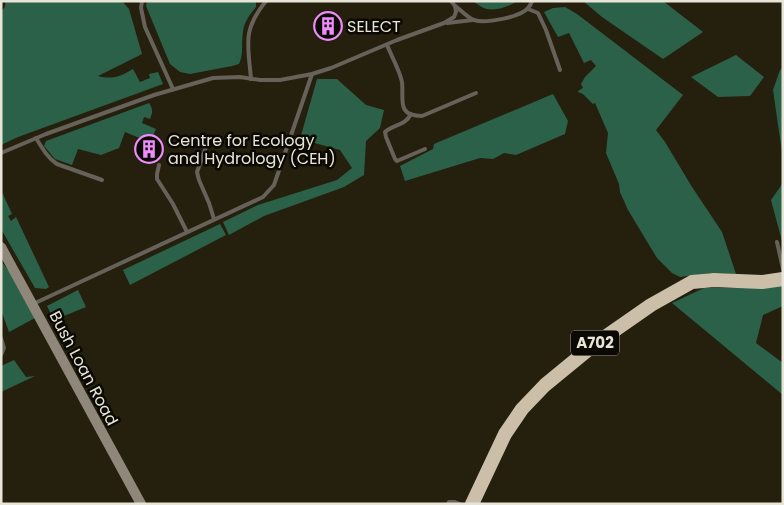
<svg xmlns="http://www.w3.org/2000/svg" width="784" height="505" viewBox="0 0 784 505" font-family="Poppins,sans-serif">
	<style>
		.forest { fill: #2c6149 }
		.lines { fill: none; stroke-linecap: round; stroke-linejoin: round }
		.lane { stroke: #666159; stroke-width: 4 }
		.secondary { stroke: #8f877a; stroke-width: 10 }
		.highway { stroke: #cbbfaa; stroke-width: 14 }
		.labels { text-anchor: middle; stroke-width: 5; stroke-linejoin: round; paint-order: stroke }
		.shield { fill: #0b0903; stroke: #a5a298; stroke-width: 1 }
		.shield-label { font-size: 15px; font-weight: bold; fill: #e7e4d8 }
		.poi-label { font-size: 16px; fill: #e7e4d8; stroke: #0b0903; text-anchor: start }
		.street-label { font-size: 16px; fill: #e7e4d8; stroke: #0b0903 }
	</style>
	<rect width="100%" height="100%" fill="#251f0d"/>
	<g class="forest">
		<path d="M5,1H122L129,9L142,54L98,76C113,80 121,76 133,69L140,82L150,78L149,74L158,72L163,84L18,137L1,145V11C5,8 6,6 5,1Z"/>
		<path d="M147,1H256V7C250,14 244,22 243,32C241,43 244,54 239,64L232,66L190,74L180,72L170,64L146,6Z"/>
		<path d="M473,1H518C509,6 498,11 487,9C482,8 477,4 473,1Z"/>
		<polygon points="583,1 663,1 703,32 663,59 602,17"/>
		<polygon points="565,7 577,14 683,95 656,130 665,142 692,187 722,232 736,274 711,273 680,277 672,273 657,258 628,210 620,192 619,184 606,153 608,133 595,103 593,104 583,94 578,92 578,91 583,88 581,84 585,77 596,66 591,60 584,63 569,33 558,37 544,12 553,8"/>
		<polygon points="736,55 764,77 750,96 718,97 691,77"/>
		<polygon points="783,67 783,159 773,90 780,70"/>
		<polygon points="317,79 337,79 366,105 384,110 380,128 366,141 364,175 344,187 264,216 229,235 223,222 258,205 337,180 352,168 340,150 300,139"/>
		<polygon points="553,94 568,121 565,134 516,155 504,153 493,159 480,158 405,181 400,166 433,149 434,144"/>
		<path d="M149,103C153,109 153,112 150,119L144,117L142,123L156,129L152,138L147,141L125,132L119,148L101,155L78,149L72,165L55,159L44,146L46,141Z"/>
		<polygon points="783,183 783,241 782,241 771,200"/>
		<polygon points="1,190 12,214 8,216 11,221 16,217 49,287 46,289 35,288 1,229"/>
		<polygon points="220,224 226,235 130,285 123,270"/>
		<polygon points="1,261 9,271 35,318 9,332 1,310"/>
		<polygon points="783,284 783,306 763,315 756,343 783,363 783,395 672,303 704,288 770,288"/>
		<polygon points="78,290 86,307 54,320 47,306"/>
		<polygon points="14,360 26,377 35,376 1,392 1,366"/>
	</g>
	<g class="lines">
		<g class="lane">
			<polyline points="142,1 141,8 145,27 173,89"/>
			<path d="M455,6C461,10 468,18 474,20C485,24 521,17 528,8C530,6 531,4 532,1"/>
			<polyline points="528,9 538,13 546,30 560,70"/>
			<polyline points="447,23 473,20"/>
			<path d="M387,45C391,55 400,71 402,82C404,99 396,116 422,116L476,93"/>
			<path d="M251,79C248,43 242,31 266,1"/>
			<path d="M411,114C405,126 394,124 385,132L386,137L395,159L397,161L425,149"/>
			<path d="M36,138C42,148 47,157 57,164L102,180"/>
			<polyline points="206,147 197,172 199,180 209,203 214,219"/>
			<polyline points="1,153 46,134 154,95 213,78 240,77 260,80 280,80 312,74 331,68 397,40 444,23 454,17 456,12 455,6 451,1"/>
			<polyline points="159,165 157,174 157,179 173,204 187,232"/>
			<polyline points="777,242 783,269"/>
			<polyline points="33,304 263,197 274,185 312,74"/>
			<polyline points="1,338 4,348 1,355"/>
			<polyline points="448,504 449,502 455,502 460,504"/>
		</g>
		<polyline class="secondary" points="1,247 141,504"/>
		<polyline class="highway" points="472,504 505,434 522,409 545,385 595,344 651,305 692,282 714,280 762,282 783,279"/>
	</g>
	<defs>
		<symbol id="building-ring" viewBox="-11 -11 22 22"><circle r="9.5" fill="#0b0903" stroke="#ed8cfa" stroke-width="1.5"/><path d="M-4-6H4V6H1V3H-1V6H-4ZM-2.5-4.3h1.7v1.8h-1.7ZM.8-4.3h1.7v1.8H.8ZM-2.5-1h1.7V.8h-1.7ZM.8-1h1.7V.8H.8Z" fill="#ed8cfa"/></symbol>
	</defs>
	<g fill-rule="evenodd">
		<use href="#building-ring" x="312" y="10" width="32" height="32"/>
		<use href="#building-ring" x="133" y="133" width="32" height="32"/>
	</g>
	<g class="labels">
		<rect class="shield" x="571" y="330.5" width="48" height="25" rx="4"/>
		<g class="shield-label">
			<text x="595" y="348">A702</text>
		</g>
		<g class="poi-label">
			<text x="347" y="32">SELECT</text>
			<text x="168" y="146">Centre for Ecology<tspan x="168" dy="18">and Hydrology (CEH)</tspan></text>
		</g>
		<g class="street-label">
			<text transform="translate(84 368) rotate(62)" y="6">Bush Loan Road</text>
		</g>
	</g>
	<rect width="784" height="505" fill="none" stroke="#e7e4d8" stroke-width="5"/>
</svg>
